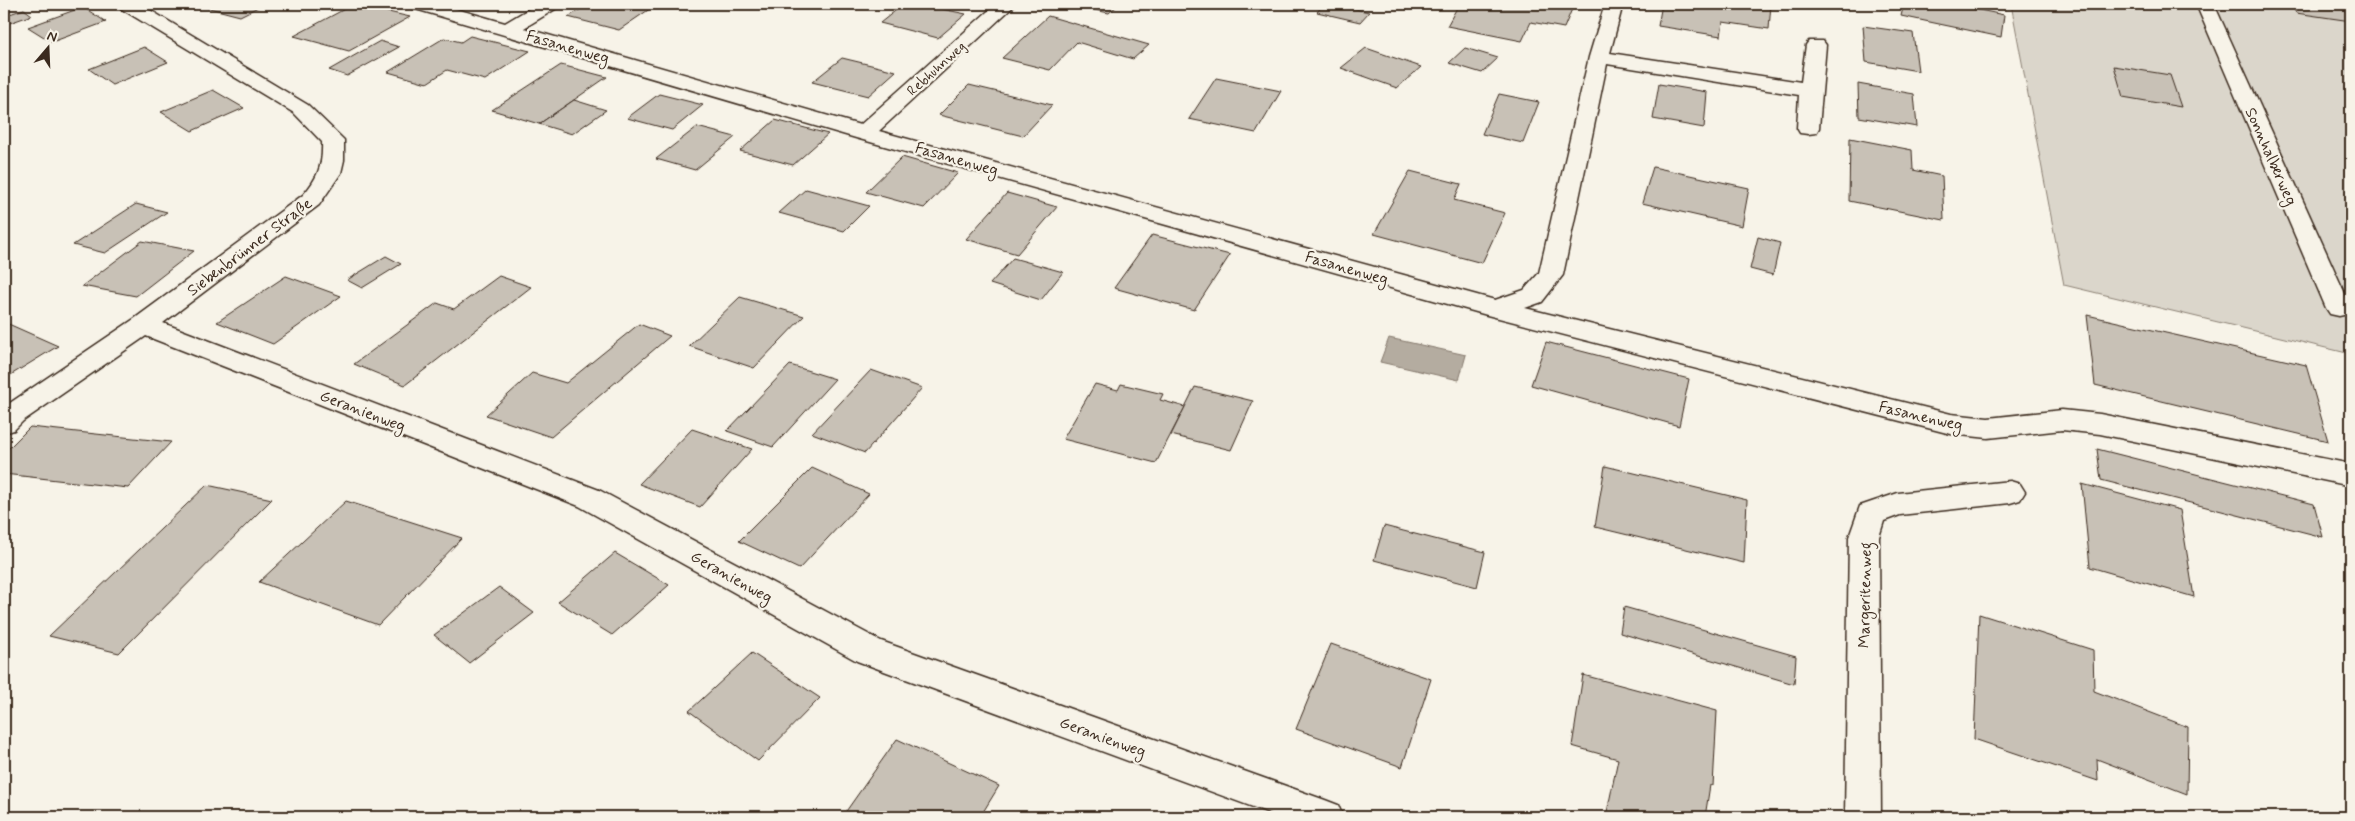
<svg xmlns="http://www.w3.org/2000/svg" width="2355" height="821" viewBox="0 0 2355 821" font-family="Mynerve,sans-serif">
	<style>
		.green { fill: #dbd6cb; stroke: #8b8074 }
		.water { fill: #b4aca0; stroke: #84786c }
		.building { fill: #c8c1b6; stroke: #3b2a1e }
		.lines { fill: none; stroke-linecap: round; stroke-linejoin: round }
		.minor-casing { stroke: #3b2a1e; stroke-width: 3 }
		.minor { fill: #f7f3e8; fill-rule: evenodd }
		.labels { text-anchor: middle; stroke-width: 4.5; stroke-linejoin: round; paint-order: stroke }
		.far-street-label { font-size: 14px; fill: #3b2a1e; stroke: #f7f3e8 }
		.street-label { font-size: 16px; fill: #3b2a1e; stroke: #f7f3e8 }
	</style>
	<rect width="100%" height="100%" fill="#f7f3e8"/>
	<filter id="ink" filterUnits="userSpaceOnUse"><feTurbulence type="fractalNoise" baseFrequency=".02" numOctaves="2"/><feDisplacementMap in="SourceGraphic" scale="10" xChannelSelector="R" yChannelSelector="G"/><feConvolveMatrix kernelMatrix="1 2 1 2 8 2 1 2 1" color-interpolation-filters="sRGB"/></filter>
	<g filter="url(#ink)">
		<polygon class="green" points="2011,4 2351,4 2351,354 2064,285"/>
		<polygon class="water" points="1389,338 1466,355 1459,380 1380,362"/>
		<g class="building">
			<polygon points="194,4 264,4 240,16"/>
			<polygon points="354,4 410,17 349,51 294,36"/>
			<polygon points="589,4 657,4 619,30 568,17"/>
			<polygon points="885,4 947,4 942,9 966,14 938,38 880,23 900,7"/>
			<polygon points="1066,4 1119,4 1109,13"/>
			<polygon points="1324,4 1332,4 1369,12 1360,22 1317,12"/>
			<polygon points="1459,4 1541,4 1572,9 1564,28 1531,22 1522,41 1447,26"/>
			<polygon points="1662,4 1771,4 1769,29 1723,22 1721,36 1658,26"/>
			<polygon points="1904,4 1950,4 2004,15 2001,37 1901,16"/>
			<polygon points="2291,4 2342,4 2351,21 2296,13"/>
			<polygon points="83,7 106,22 52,42 28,27"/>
			<polygon points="24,9 32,15 4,25 4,16"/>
			<polygon points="1048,16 1149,45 1133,59 1077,42 1050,70 1002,58"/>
			<polygon points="1863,26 1913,33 1918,71 1866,62"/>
			<polygon points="470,36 530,51 485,80 447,70 427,83 388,72 444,38 461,42"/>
			<polygon points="380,41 399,47 347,76 329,70"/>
			<polygon points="144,47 168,62 112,85 89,69"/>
			<polygon points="1366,48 1421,67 1397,88 1341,68"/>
			<polygon points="1465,48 1498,58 1482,73 1449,63"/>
			<polygon points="842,58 896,71 868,96 812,82"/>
			<polygon points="561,65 607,77 539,124 492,110"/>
			<polygon points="2114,66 2170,75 2181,107 2123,97"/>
			<polygon points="1216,78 1281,91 1256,133 1189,119"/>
			<polygon points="1659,84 1707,92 1704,128 1653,119"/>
			<polygon points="1858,84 1914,94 1917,127 1859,117"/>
			<polygon points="969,85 1052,105 1023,136 939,115"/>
			<polygon points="213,90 244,108 192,131 161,112"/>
			<polygon points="659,94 703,105 672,130 627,118"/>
			<polygon points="1499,94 1539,102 1523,143 1482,134"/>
			<polygon points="574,100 606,110 572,134 539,124"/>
			<polygon points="775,120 828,134 793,165 740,151"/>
			<polygon points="697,127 735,137 695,170 656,159"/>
			<polygon points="1850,138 1912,150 1913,170 1942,176 1944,220 1849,201"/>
			<polygon points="902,157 958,173 924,208 866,192"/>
			<polygon points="1653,167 1749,188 1742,226 1642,203"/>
			<polygon points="1410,171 1461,184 1454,200 1505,213 1482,263 1374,234"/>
			<polygon points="806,189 869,206 844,231 779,213"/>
			<polygon points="1007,193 1057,207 1017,254 966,239"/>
			<polygon points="136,204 167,212 105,253 73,245"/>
			<polygon points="1152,235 1230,255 1194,310 1114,288"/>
			<polygon points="1758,237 1780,243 1773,275 1750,269"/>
			<polygon points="142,241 194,251 136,296 82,286"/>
			<polygon points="386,256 401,264 362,288 347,280"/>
			<polygon points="1013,258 1063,272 1041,300 990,284"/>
			<polygon points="286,276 341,296 273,344 217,322"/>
			<polygon points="499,276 531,287 405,385 354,364 437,303 454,309"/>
			<polygon points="740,297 804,316 754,368 689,346"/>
			<polygon points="2087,315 2306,365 2328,441 2095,385"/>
			<polygon points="4,322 58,346 4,379"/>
			<polygon points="639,324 670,336 551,437 486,415 532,373 566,383"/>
			<polygon points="1546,342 1689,379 1679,426 1531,385"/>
			<polygon points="790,365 835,379 773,447 727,431"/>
			<polygon points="871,370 922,388 865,453 812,433"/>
			<polygon points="1095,384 1118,390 1121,384 1163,394 1160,400 1185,407 1156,463 1063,439"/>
			<polygon points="1195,387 1253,401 1231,450 1171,435"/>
			<polygon points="30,427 171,442 128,488 4,474 4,453"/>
			<polygon points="692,429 752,449 700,507 639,484"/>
			<polygon points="2097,449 2314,504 2323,537 2101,480"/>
			<polygon points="1605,466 1747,500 1744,563 1595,527"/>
			<polygon points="812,468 869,494 799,569 739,541"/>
			<polygon points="2082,484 2180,510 2194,597 2090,567"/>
			<polygon points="207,485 272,499 119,653 49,636"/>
			<polygon points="346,501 462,538 378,625 259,582"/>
			<polygon points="1384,526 1485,552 1477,587 1374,560"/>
			<polygon points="615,553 669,585 612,635 558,602"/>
			<polygon points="499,587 534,613 469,663 434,635"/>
			<polygon points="1624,607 1796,656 1794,684 1620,633"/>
			<polygon points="1979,614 2093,650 2094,691 2188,727 2187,794 2097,759 2098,781 1974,739"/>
			<polygon points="1331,644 1431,679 1402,767 1296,729"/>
			<polygon points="752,653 820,698 758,761 689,711"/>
			<polygon points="1583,675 1717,711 1713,786 1710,785 1705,817 1606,817 1618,759 1572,746"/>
			<polygon points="897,739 999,786 980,817 842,817"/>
		</g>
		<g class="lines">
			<defs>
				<g id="minor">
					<path d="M118,4H140L308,105L344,140V160L341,173L319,205L163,323L599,490L881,641L1325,800L1338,805L1343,817H1280L857,661L579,506L146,336L23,421L14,430L4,433V407L134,319L303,195C318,178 323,165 322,142L294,113L120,8Z"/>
					<polygon points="410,4 439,4 505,23 537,4 559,4 557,8 524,28 860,125 996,4 1016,4 879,131 1495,300 1524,290 1539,273 1589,57 1605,4 1623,4 1610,53 1801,82 1806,45 1809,41 1823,41 1826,45 1819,128 1816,133 1808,134 1800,133 1797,128 1799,95 1607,64 1563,275 1542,302 1525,308 1951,414 1988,418 2062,410 2100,414 2351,464 2351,486 2100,434 2062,430 1988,438 1951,434 1487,315 856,138 412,8"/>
					<polygon points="2196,4 2214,4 2351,307 2348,314 2339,316 2330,314 2326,308"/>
					<polygon points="2010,481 2020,484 2025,492 2020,500 2010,503 1900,515 1884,521 1879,537 1881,817 1845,817 1849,537 1860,506 1898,493"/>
				</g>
			</defs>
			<use href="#minor" class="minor-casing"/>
			<use href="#minor" class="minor"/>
		</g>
	</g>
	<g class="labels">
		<g class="far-street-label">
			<text transform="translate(936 68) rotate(-42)" y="5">Rebhuhnweg</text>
		</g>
		<g class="street-label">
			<text transform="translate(568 46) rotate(16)" y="6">Fasanenweg</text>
			<text transform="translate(2272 156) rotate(66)" y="6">Sonnhalberweg</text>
			<text transform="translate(957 158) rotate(16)" y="6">Fasanenweg</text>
			<text transform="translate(249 246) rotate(-37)" y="6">Siebenbrünner Straße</text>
			<text transform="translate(1347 267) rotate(16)" y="6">Fasanenweg</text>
			<text transform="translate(363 410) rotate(21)" y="6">Geranienweg</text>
			<text transform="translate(1921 415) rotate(13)" y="6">Fasanenweg</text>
			<text transform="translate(732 576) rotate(29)" y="6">Geranienweg</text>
			<text transform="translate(1864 595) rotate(-89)" y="6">Margeritenweg</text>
			<text transform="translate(1103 736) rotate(20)" y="6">Geranienweg</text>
		</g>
	</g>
	<rect width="2355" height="821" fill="none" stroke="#f7f3e8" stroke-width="20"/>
	<rect x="10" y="10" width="2335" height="801" fill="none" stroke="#3b2a1e" stroke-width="2" filter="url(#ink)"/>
	<g transform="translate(48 48) rotate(19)" stroke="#f7f3e8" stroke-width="4" paint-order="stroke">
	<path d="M0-4L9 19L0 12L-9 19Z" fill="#3b2a1e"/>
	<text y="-8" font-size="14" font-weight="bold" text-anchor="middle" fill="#3b2a1e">N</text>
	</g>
</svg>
